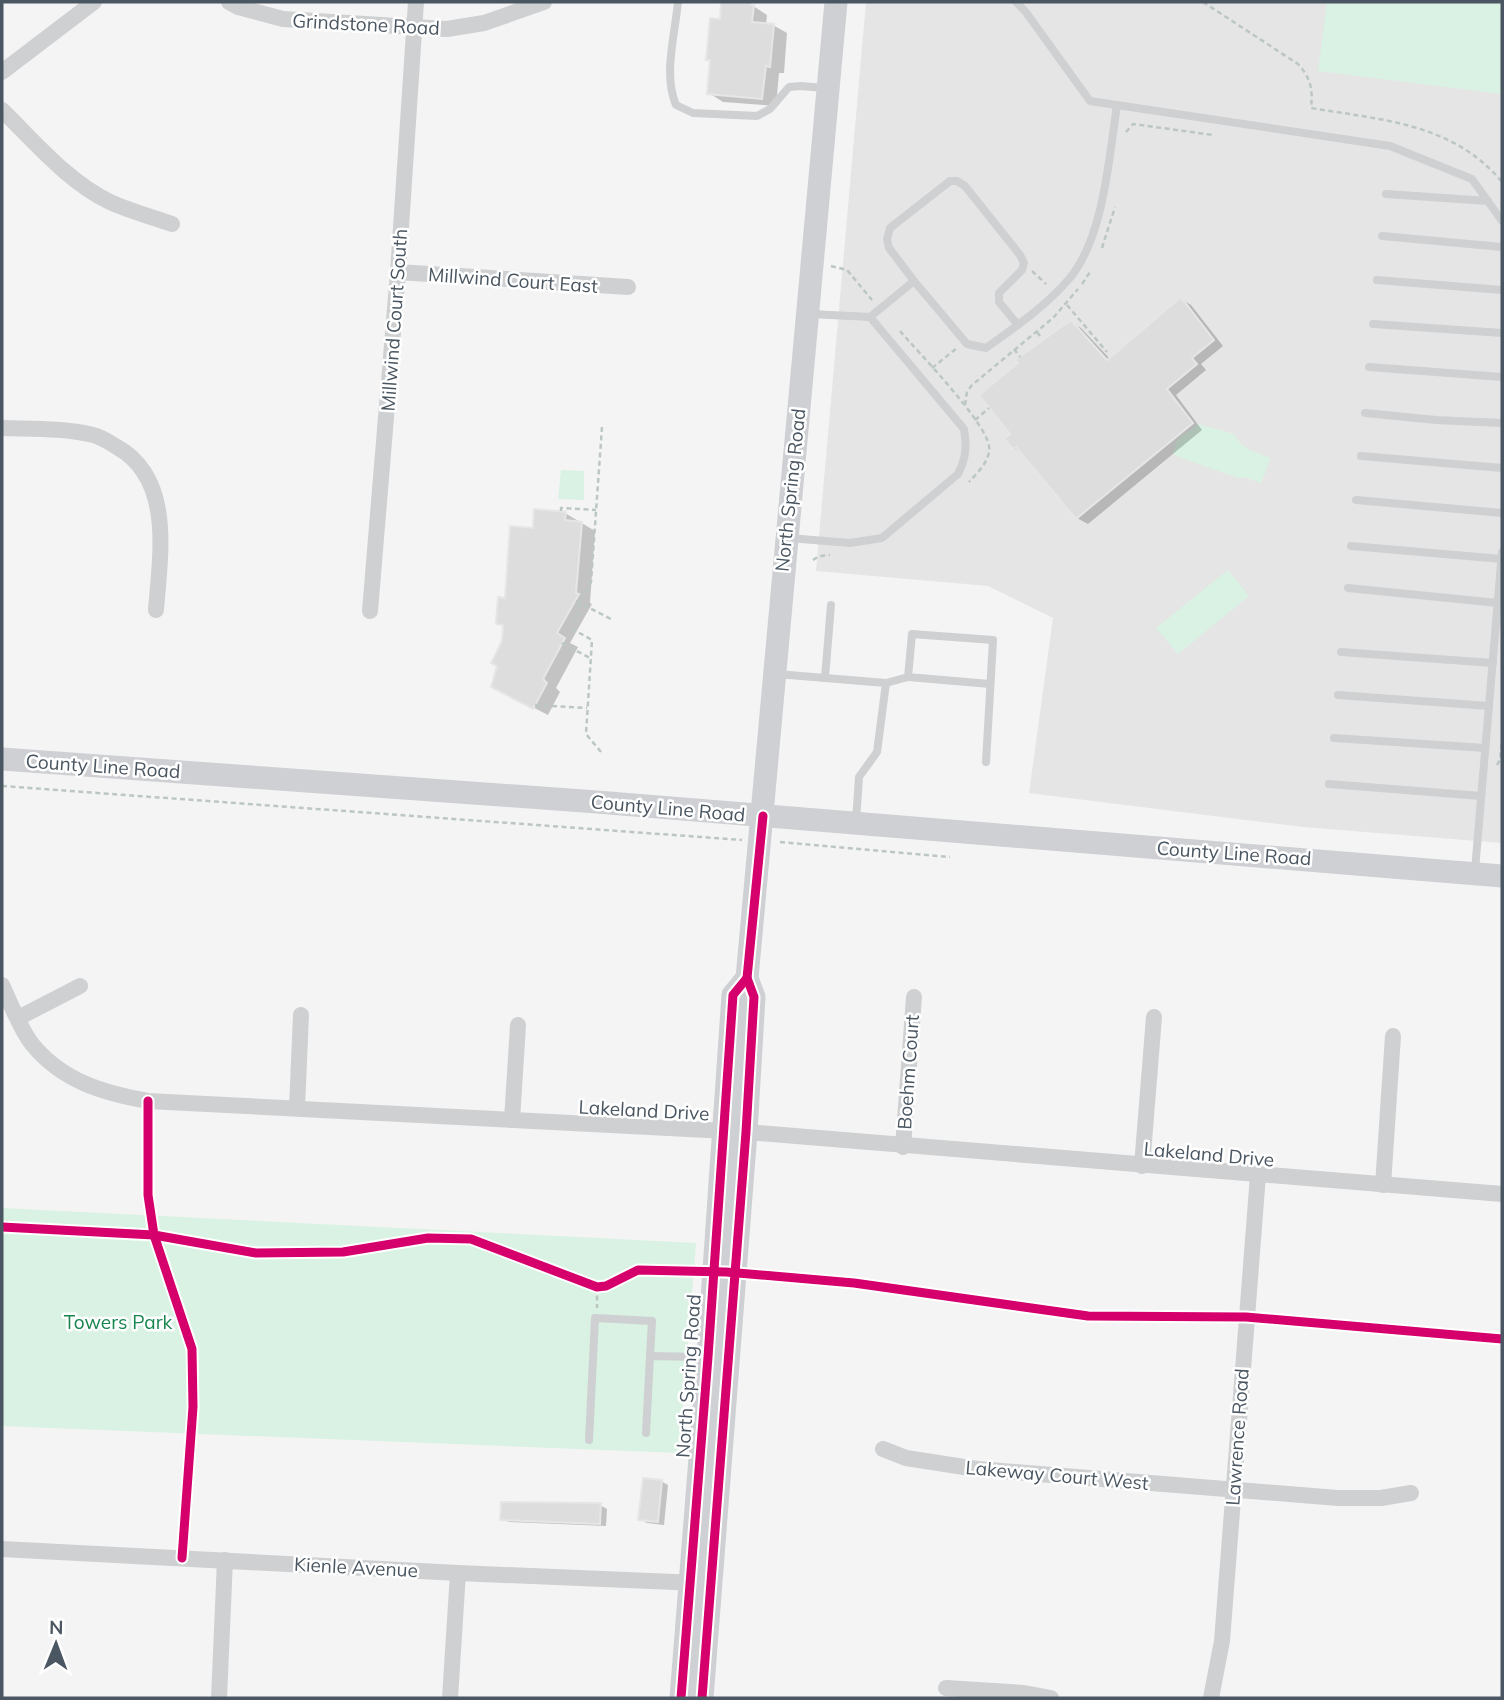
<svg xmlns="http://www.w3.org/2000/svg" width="1504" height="1700" viewBox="0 0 1504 1700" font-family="Mulish,sans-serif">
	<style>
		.education { fill: #e6e5e6 }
		.green { fill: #d9f2e3 }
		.shadow { fill: #0003 }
		.building { fill: #ddddde; stroke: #e5e6e7; stroke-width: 2 }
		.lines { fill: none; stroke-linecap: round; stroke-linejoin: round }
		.path { stroke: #bcc7c4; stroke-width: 2.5; stroke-dasharray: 5 3.5; stroke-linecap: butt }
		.service { stroke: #ced0d2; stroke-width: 8 }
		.minor { stroke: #ced0d2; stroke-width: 16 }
		.secondary { stroke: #ced0d4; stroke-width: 23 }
		.cycleway-casing { stroke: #fff; stroke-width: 13 }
		.cycleway { stroke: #d6006c; stroke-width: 9 }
		.labels { text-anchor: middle; stroke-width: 5; stroke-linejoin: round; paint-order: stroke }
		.street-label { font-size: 19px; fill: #4a5661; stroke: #fff }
		.park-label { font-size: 19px; fill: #17864f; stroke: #fff }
	</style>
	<rect width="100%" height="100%" fill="#f4f4f4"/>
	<polygon class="education" points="866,2 1502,2 1502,843 1303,827 1029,793 1053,618 988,586 816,571"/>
	<g class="green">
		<polygon points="1327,2 1502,2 1502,94 1318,71"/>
		<path d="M1198,424L1234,434C1242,449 1255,452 1271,458L1261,483L1247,478H1238L1176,456L1173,453L1177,440Z"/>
		<polygon points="561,470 584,471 584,500 558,499"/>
		<polygon points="1228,570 1249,596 1178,654 1156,628"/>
		<polygon points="2,1208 696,1243 679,1453 2,1426"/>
	</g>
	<g class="shadow">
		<polygon points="726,2 750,4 767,15 766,25 773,25 787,33 784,73 779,73 776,106 723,102 709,93 712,61 708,59"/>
		<polygon points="1181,299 1191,305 1223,346 1201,364 1206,370 1176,395 1202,430 1088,524 1077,518 1023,453 1014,448 1013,435 1071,322 1081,328 1110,359"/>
		<polygon points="565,513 595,531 590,603 592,604 570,643 578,647 556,688 560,692 548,715 507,694 505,627 498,623 534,529"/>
		<polygon points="661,1481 668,1485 664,1525 647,1523 640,1519"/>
		<polygon points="600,1505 607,1509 606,1526 509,1522 502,1519"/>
	</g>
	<g class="building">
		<polygon points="725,2 751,2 751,5 754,5 752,22 774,24 770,67 766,66 762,99 707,94 710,60 706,60 710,18 720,19 721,3"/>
		<polygon points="1181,297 1214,340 1192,358 1197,364 1167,389 1193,423 1076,519 1016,447 1013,449 1004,439 1010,434 979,395 1018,363 1015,360 1071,320 1107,360"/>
		<polygon points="534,509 566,512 565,520 582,522 576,593 579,594 557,633 565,638 543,679 547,683 533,709 491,687 497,666 491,663 502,641 503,625 496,624 498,597 505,598 510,526 533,528"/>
		<polygon points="643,1478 662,1480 658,1522 638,1520"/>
		<polygon points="501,1502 601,1503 600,1524 500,1520"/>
	</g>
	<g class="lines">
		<g class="path">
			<path d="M1203,2L1298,64C1311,78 1313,90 1311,108C1382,120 1453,123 1502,182"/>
			<polyline points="1126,132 1133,124 1213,135"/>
			<polyline points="1102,248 1115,207"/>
			<polyline points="831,266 847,270 872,300"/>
			<polyline points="1032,271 1046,284"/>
			<polyline points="1082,284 1090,272"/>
			<polyline points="1067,305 1107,352"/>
			<path d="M900,331C919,353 985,421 989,446C991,460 978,472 969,482"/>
			<polyline points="1037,332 1042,339"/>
			<polyline points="1014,349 1020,357"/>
			<polyline points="932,368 957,348"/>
			<polyline points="965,405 967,392 972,385 1053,318 1078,289"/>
			<polyline points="975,420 989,408"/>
			<polyline points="561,511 561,508 596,510"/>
			<polyline points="813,560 819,556 830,555"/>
			<polyline points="576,601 611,619"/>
			<polyline points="562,643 590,658"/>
			<polyline points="535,705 587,708"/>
			<polyline points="601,752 586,734 592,640 574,630 580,603 591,582 602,427"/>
			<polyline points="1497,765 1500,760 1502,738"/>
			<polyline points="2,786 742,840"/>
			<polyline points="780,842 950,857"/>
			<polyline points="597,1287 597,1308"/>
		</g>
		<g class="service">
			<path d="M678,2C675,34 663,75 676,105L693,113L757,116L770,109L789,87L801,86L824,88"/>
			<polyline points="1016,2 1025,11 1090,101 1390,146 1472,179 1502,221"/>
			<polyline points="1386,194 1488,201"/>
			<polyline points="1382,236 1502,247"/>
			<polyline points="1377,280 1502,290"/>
			<polyline points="914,281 889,248 887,239 890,228 950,181 957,181 965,186 1020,255 1024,263 1022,270 999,293 999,302 1018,325"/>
			<path d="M870,317L914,281L967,344L986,348C1015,327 1046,306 1069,279C1104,238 1109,157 1117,105"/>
			<polyline points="1373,324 1502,333"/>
			<polyline points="1369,367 1502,377"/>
			<polyline points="1365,413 1436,420 1502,423"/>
			<polyline points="1361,456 1502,468"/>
			<polyline points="1356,500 1502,513"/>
			<path d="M789,538L850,543L882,538L958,474C966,458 967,447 964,429L870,317L811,314"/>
			<polyline points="1351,546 1502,559"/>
			<polyline points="1348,588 1498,603"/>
			<polyline points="1341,652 1493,663"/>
			<polyline points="777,674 886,683 877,752 859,777 856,821"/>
			<polyline points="825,678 831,605"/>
			<polyline points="886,683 908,677"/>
			<polyline points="1338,695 1489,706"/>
			<polyline points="1334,738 1485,748"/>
			<polyline points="986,762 993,640 912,634 908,677 990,684"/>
			<polyline points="1329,784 1481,796"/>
			<polyline points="1475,870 1502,552"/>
			<polyline points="646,1433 650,1356 704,1357"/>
			<polyline points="589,1440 595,1318 652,1321 650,1356"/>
		</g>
		<g class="minor">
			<polyline points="229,2 238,7 283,19 447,29 484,23 544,2"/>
			<polyline points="2,72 94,2"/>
			<path d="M2,110C35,142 68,182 110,202C130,211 152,217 172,224"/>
			<polyline points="398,272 628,287"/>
			<path d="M2,428C32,429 64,428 93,435C102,437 110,443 117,447C174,479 160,556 156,610"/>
			<polyline points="370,611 398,272 416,2"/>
			<path d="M2,985C11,1004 19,1027 32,1044C62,1081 103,1093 148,1101L746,1132L1502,1194"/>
			<polyline points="18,1018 80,986"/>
			<polyline points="297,1108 301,1015"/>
			<polyline points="512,1120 518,1025"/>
			<polyline points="903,1147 914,997"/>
			<polyline points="1142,1166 1154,1017"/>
			<polyline points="1383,1185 1393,1036"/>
			<polyline points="883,1449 906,1458 977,1469 1338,1498 1381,1498 1411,1493"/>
			<polyline points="2,1549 458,1573 698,1583"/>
			<polyline points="946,1688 1024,1693 1051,1698"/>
			<polyline points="219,1698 225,1560"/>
			<polyline points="450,1698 458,1573"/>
			<polyline points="1211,1698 1222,1641 1258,1175"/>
		</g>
		<g class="secondary">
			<polyline points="2,759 597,802 1502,876"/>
			<polyline points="681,1698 708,1357 733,995 747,978"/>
			<polyline points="702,1698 746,1132 754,997 747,978 836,2"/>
		</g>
		<defs>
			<g id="cycleway">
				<polyline points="148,1101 148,1195 154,1235 192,1349 193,1407 182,1558"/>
				<polyline points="2,1227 154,1235 256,1253 343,1252 428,1238 471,1239 597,1287 606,1286 638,1270 726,1272 854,1283 1088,1316 1246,1317 1502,1339"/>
				<polyline points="681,1698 708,1357 733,995 747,978"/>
				<polyline points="702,1698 746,1132 754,997 747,978 763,816"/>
			</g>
		</defs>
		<use href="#cycleway" class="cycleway-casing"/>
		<use href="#cycleway" class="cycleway"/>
	</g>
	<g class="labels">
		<g class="street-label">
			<text transform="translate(366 24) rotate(3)" y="7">Grindstone Road</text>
			<text transform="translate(513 280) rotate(4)" y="7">Millwind Court East</text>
			<text transform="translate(394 320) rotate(-86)" y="7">Millwind Court South</text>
			<text transform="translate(790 490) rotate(-84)" y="7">North Spring Road</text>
			<text transform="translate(103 766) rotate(4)" y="7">County Line Road</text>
			<text transform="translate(668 808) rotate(5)" y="7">County Line Road</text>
			<text transform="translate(1234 853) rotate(4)" y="7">County Line Road</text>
			<text transform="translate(908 1072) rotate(-86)" y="7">Boehm Court</text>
			<text transform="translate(644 1110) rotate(3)" y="7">Lakeland Drive</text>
			<text transform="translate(1209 1154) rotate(5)" y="7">Lakeland Drive</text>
			<text transform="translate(688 1376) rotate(-86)" y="7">North Spring Road</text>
			<text transform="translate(1237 1437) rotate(-86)" y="7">Lawrence Road</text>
			<text transform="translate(1057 1475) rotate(5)" y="7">Lakeway Court West</text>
			<text transform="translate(356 1567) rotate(3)" y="7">Kienle Avenue</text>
		</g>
		<g class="park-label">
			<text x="118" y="1329">Towers Park</text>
		</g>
	</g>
	<rect width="1504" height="1700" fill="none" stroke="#4a5661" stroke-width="7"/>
	<g transform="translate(56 1644) rotate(1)" stroke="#ffffff" stroke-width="5" paint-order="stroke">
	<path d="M0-5L12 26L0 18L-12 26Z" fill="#4a5661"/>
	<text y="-10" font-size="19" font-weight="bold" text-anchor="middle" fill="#4a5661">N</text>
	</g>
</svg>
